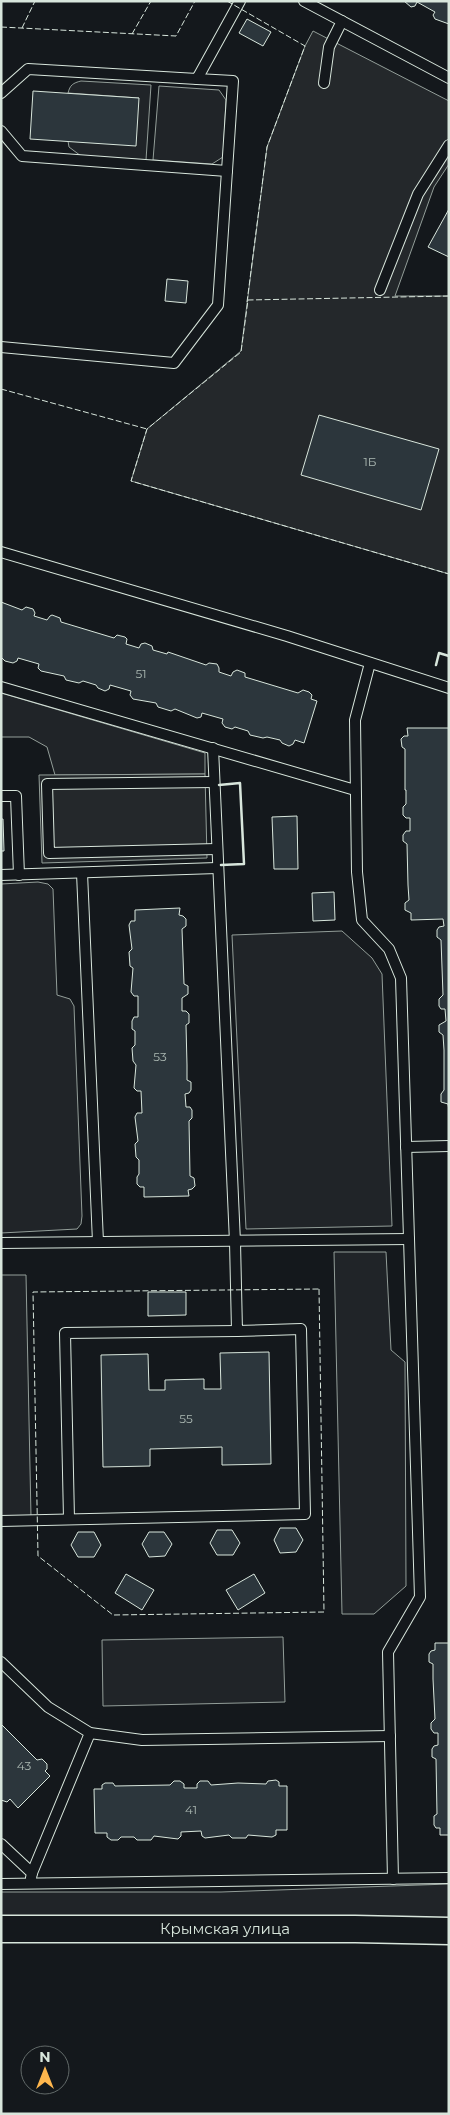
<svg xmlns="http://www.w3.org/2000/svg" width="450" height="2115" viewBox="0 0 450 2115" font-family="Montserrat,sans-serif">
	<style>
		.green { fill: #202428; stroke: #939e99 }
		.parking { fill: #24282b; stroke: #939e99 }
		.building { fill: #2c363c; stroke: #d8e6dc }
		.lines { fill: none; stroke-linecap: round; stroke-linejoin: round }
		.service-casing { stroke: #d8e6dc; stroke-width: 12 }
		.tertiary-casing { stroke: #d8e6dc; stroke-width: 29 }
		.service { stroke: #14181c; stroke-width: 10 }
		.tertiary { stroke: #14181c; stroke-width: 26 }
		.fence { stroke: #d8e6dc; stroke-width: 1; stroke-dasharray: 6 2.5; stroke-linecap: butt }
		.wall { stroke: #d8e6dc; stroke-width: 2.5 }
		.labels { text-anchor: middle; stroke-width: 4; stroke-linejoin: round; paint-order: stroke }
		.number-label { font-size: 12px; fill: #adbab4 }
		.street-label { font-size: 15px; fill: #d8e6dc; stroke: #14181c }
	</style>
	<rect width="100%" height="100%" fill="#14181c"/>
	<g class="green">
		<path d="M81,81L151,85L146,160L81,156L69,147L68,141L139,98L68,93C70,85 73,83 81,81Z"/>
		<polygon points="159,86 219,90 226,100 223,157 212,164 153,160"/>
		<polygon points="1,693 205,753 205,774 55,775 47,747 29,737 1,737"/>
		<polygon points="38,882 48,884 53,889 57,995 70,999 74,1006 82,1216 81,1224 77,1229 1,1233 1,884"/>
		<polygon points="342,931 372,958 382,974 392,1226 246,1229 232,935"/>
		<polygon points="334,1252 386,1252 391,1350 405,1362 406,1586 374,1614 342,1614"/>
		<polygon points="1,1275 26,1275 31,1517 1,1518"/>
		<polygon points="283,1637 285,1702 103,1706 102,1640"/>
		<polygon points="449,1884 449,1927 1,1923 1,1892 221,1892"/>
	</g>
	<g class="parking">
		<polygon points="313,31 449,101 449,164 434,187 395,296 449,296 449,574 131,481 147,429 241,351 267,147 305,46"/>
		<polygon points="205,774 207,858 42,863 39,775"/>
	</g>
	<g class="building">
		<polygon points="404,1 449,1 449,24 435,19 433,15 435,12 417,2 415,6 411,7"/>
		<polygon points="247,19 271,32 263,46 239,33"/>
		<polygon points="33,91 139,98 136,146 30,139"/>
		<polygon points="449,209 449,257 428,247"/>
		<polygon points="167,279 188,281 186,303 165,301"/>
		<polygon points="319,415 439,449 421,510 301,475"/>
		<polygon points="1,602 22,610 26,607 33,609 35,613 34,616 47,620 50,616 52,615 60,618 61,622 114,638 117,635 125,637 127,639 126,644 139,648 141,644 145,643 152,646 153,650 167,654 168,652 206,665 209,663 217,664 219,668 219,672 231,676 233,672 237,670 245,673 245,677 298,693 303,690 309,692 312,695 311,699 317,701 304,743 295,740 293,744 289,746 282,743 280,740 267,737 263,738 250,735 248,731 235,727 232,729 225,727 222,723 223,719 202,713 201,717 197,718 175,709 171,711 158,707 156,703 133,699 130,695 131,691 110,685 109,689 105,691 98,688 96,685 83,681 79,683 66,680 64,676 41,671 38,668 39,664 18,658 17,661 13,663 5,661 1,657"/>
		<polygon points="407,728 449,728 449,1111 448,1104 441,1102 441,1094 444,1090 444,1050 443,1035 439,1032 439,1025 446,1021 445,1009 441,1009 439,1006 439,999 443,995 441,940 437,937 437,930 439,927 444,926 443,919 411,920 411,913 405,910 405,903 409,900 408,885 407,844 403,841 403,835 406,831 410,831 410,818 406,818 403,815 403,807 406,804 406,790 405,790 405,749 402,747 401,739 404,736 408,736"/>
		<polygon points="297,816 298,869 274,869 272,817"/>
		<polygon points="1,819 3,819 4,851 1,851"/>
		<polygon points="334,892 335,920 313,921 312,893"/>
		<polygon points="180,908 179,915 183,916 186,919 186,926 182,929 184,984 188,986 188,994 182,998 182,1011 186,1011 189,1014 189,1023 186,1025 187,1065 187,1080 191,1082 191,1090 189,1093 185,1094 186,1107 190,1107 192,1110 192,1118 189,1121 190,1176 194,1178 195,1186 192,1189 188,1190 189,1196 144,1197 144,1187 140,1187 137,1184 137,1177 139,1174 139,1160 136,1157 135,1144 138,1141 135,1117 137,1113 142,1113 141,1091 137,1091 134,1088 136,1065 133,1061 132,1048 135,1045 135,1031 132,1029 132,1021 134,1017 138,1017 138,996 134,996 131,992 133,968 130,966 129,952 132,949 129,925 131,921 135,921 135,910"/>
		<polygon points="148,1292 186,1292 186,1315 148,1316"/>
		<polygon points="269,1352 271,1464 222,1465 222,1447 150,1449 150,1466 103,1467 101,1355 148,1354 149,1390 165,1390 165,1380 204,1379 204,1389 221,1389 220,1353"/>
		<polygon points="280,1528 296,1528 303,1540 296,1552 280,1553 274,1540"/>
		<polygon points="217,1530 232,1530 240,1543 233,1555 217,1555 210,1543"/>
		<polygon points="78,1532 94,1532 101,1545 94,1557 78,1557 71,1545"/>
		<polygon points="149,1532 164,1532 172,1544 165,1556 149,1557 142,1544"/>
		<polygon points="126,1574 154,1590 142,1610 115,1593"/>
		<polygon points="254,1574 265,1593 238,1610 226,1590"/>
		<polygon points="435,1643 449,1643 449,1835 440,1835 440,1828 436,1828 434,1825 434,1816 437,1814 436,1759 432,1757 432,1749 434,1746 438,1745 438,1733 434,1733 431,1729 431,1723 435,1719 433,1679 433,1664 429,1662 429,1654 431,1651 435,1650"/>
		<polygon points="1,1724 37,1760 42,1759 47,1764 47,1769 45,1771 50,1776 18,1808 10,1799 7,1802 1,1800"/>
		<polygon points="276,1780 279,1782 279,1786 287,1786 287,1830 276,1830 276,1835 272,1837 248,1835 246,1838 232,1838 229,1835 205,1838 202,1836 201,1831 181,1832 181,1836 178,1839 154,1836 151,1840 137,1840 134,1837 121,1837 118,1840 111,1840 107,1837 107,1833 95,1833 94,1789 102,1789 102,1785 105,1783 113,1783 115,1786 170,1785 174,1781 180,1781 184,1784 184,1788 197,1788 197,1784 200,1781 208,1781 211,1785 238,1783 266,1784 268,1781"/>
	</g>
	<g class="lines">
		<defs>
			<g id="service">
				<polyline points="304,1 449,78"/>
				<polyline points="324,83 329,47 342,21"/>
				<polyline points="1,93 28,69 197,79 240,1"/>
				<polyline points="1,131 22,156 227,171"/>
				<polyline points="380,290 418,194 449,145"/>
				<polyline points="1,347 174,363 218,305 233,81 197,79"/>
				<polyline points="1,552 287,636 449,688"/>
				<polyline points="370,663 355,720 357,872 362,920 389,949 401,978 420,1597 388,1652 393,1879"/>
				<polyline points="1,687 355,790"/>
				<polyline points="214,782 47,784 49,853 217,849"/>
				<polyline points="1,796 16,796 19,875"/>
				<polyline points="82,873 98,1242"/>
				<polyline points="1,875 217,868"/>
				<polyline points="406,1147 449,1146"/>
				<polyline points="1,1243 409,1239"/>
				<polyline points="69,1519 65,1333 237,1331"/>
				<polyline points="1,1521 305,1514 301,1329 237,1331 235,1242 213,748"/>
				<polyline points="1,1662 48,1707 90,1733 142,1740 390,1736"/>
				<polyline points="1,1844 32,1873 31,1878"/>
				<polyline points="32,1873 90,1733"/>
				<polyline points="1,1884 449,1878"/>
			</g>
			<polyline id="tertiary" points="1,1929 355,1929 449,1931"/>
		</defs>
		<use href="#service" class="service-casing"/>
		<use href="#tertiary" class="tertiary-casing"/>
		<use href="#service" class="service"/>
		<use href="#tertiary" class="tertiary"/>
		<g class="fence">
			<polyline points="227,1 305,46 267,147 247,302"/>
			<polyline points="1,27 176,36 195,1"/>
			<polyline points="22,28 35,1"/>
			<polyline points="132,34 151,1"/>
			<polyline points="449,296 248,300 241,352 147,429 131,481 449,574"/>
			<polyline points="1,389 147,429 148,428"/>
			<polygon points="319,1289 324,1612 113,1615 38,1556 33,1292"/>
		</g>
		<g class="wall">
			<polyline points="436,665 439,653 449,656"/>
			<polyline points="219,785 240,783 244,864 221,865"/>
		</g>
	</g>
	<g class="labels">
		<g class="number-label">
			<text x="370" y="466">1Б</text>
			<text x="141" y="678">51</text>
			<text x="160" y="1061">53</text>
			<text x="186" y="1423">55</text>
			<text x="24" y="1770">43</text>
			<text x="191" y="1814">41</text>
		</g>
		<g class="street-label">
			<text x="225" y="1934">Крымская улица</text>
		</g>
	</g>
	<rect width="450" height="2115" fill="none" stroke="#d8e6dc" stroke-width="5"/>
	<g transform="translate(45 2070)"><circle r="24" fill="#14181c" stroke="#626a69"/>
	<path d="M0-4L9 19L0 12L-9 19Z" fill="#ffb74d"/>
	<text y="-8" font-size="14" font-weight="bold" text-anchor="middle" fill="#d8e6dc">N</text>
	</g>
</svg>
